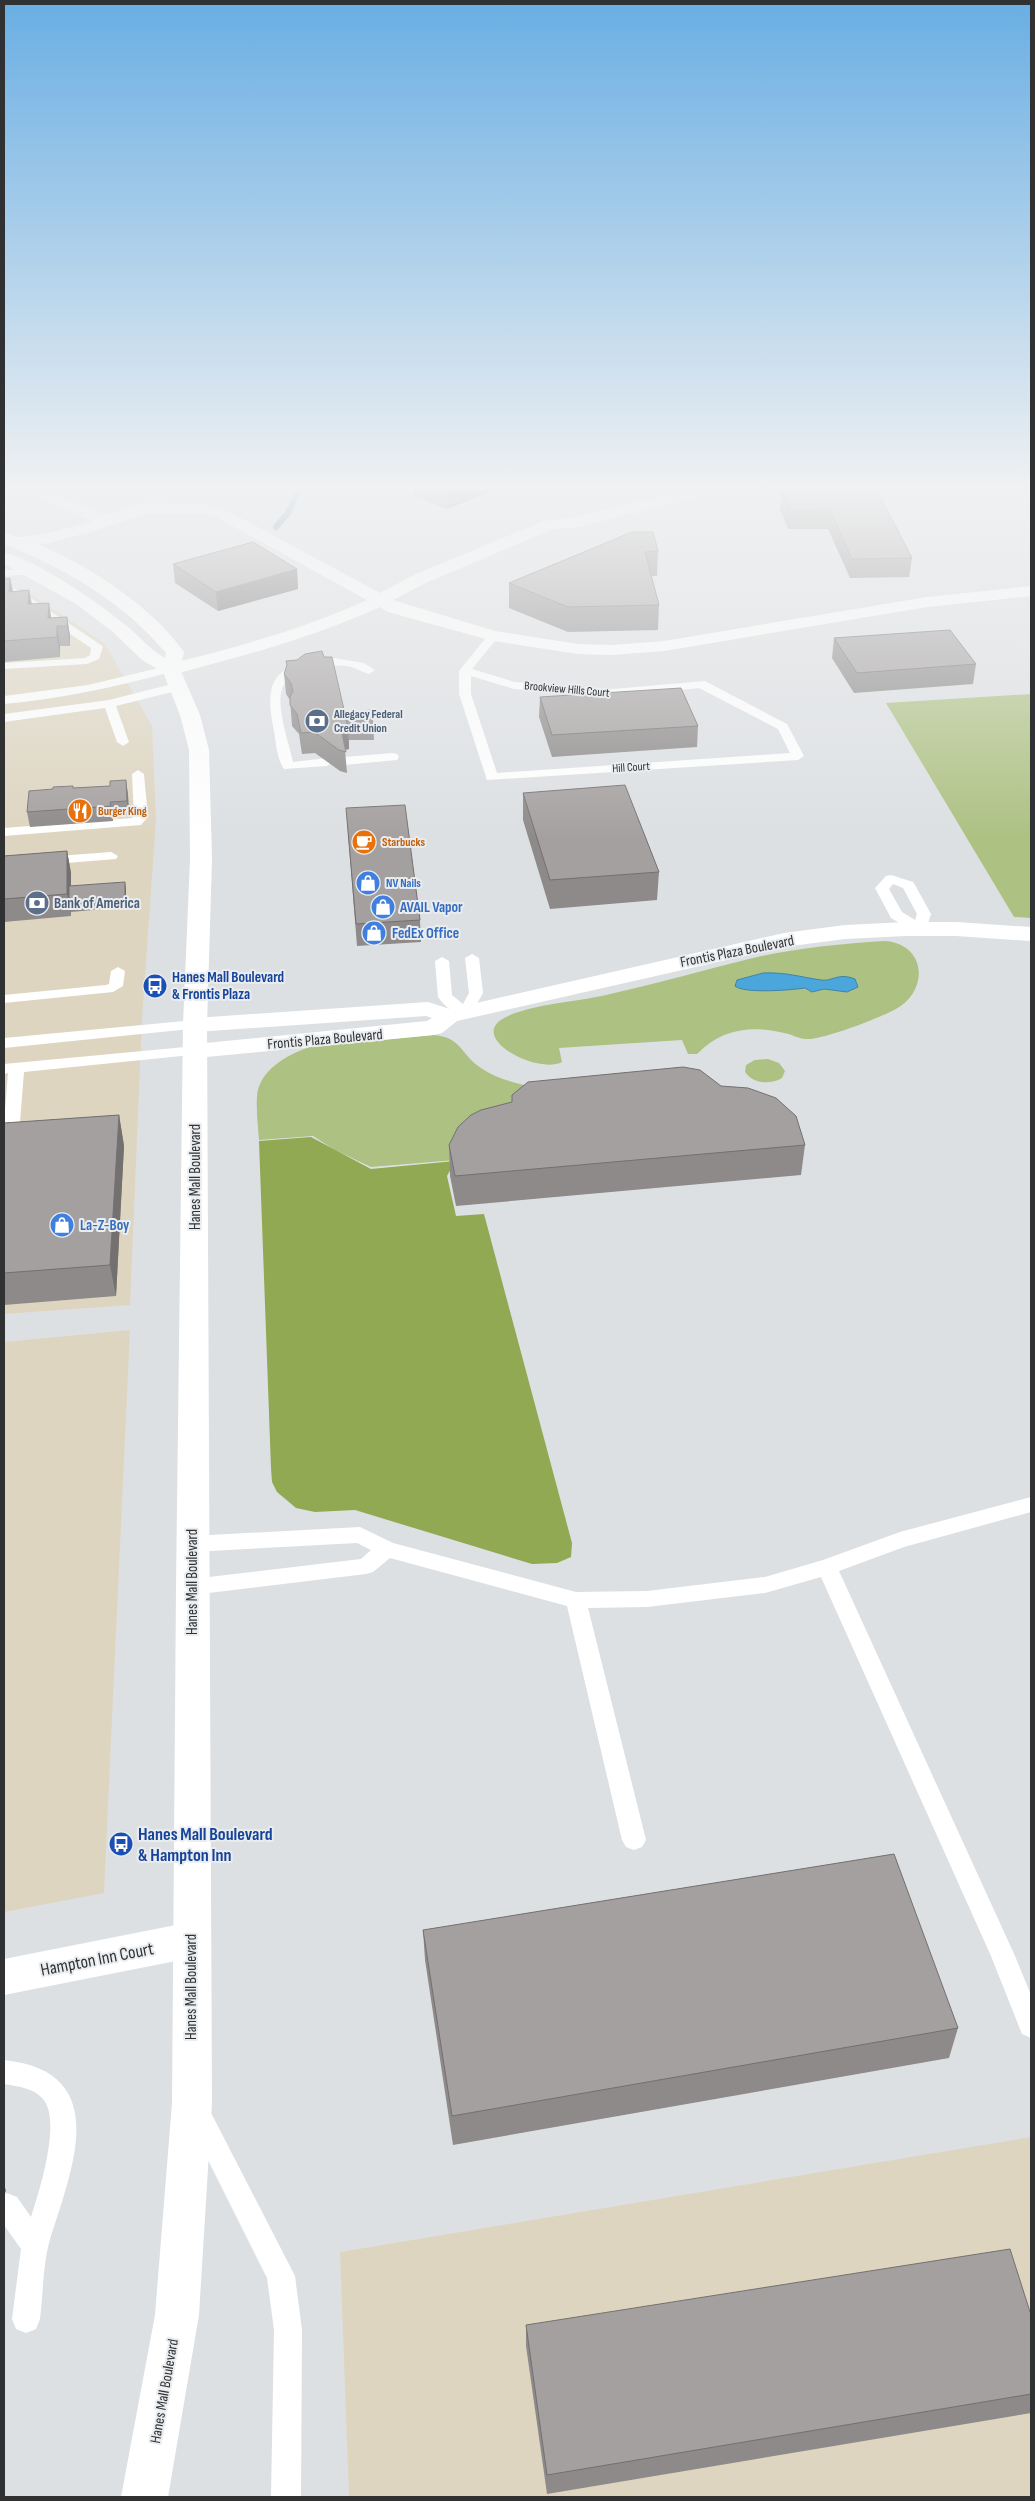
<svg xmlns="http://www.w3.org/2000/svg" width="1035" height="2501" viewBox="0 0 1035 2501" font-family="'Sofia Sans Condensed',sans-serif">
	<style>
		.commercial { fill: #ded5c0 }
		.green { fill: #adc182 }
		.forest { fill: #90a952 }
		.water { fill: #4aa6db; stroke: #4283a8 }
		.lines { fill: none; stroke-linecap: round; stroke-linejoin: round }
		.stream { stroke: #4283a8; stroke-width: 6 }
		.service { fill: #fff; fill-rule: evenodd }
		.minor { fill: #fff; fill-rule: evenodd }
		.tertiary { fill: #fff; fill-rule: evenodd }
		.secondary { fill: #fff; fill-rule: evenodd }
		.wall { fill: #8d8a89 }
		.shaded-wall { fill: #73706f }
		.building { fill: #a4a09f; stroke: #73706f }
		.labels { text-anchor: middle; stroke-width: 4; stroke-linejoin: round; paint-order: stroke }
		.far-street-label { font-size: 12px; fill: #303132; stroke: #eaedf0 }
		.far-service-label { font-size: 12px; font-weight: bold; fill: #4e5e75; stroke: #eaedf0; text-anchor: start }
		.far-food-label { font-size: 12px; font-weight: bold; fill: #c56008; stroke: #eaedf0; text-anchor: start }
		.far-shop-label { font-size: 12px; font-weight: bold; fill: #366cbe; stroke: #eaedf0; text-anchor: start }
		.service-label { font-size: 15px; font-weight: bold; fill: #4e5e75; stroke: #eaedf0; text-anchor: start }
		.shop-label { font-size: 15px; font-weight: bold; fill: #366cbe; stroke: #eaedf0; text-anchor: start }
		.street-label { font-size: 15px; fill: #303132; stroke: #eaedf0 }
		.transit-label { font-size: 15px; font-weight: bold; fill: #164399; stroke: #eaedf0; text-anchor: start }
		.near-transit-label { font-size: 18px; font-weight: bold; fill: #164399; stroke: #eaedf0; text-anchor: start }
		.near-street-label { font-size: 18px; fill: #303132; stroke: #eaedf0 }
	</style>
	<rect width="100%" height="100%" fill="#dde0e3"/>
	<g class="commercial">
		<polygon points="4,588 24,589 105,644 152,726 156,820 142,1019 130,1305 4,1314"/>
		<polygon points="130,1330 104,1893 4,1912 4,1342"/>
		<polygon points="1031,2137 1031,2497 349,2497 340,2252"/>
	</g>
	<g class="green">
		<polygon points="1031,694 1031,918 1014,917 886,703"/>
		<path d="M884,941C926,943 930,990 896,1009C882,1017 820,1041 806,1039C799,1039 791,1034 784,1033C751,1025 721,1029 697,1054H688L682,1040L559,1048L562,1062C537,1075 465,1037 506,1017C532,1004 576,1002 606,995C655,984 704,970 753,958C796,948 840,944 884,941Z"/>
		<path d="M433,1035C462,1037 460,1054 481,1068C497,1079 517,1084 536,1087L456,1160L371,1167L335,1150L313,1136L259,1140C258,1126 256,1110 257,1096C259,1070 288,1054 310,1047Z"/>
		<path d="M768,1059L779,1063L785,1071L782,1078C770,1085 753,1084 745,1072L746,1065L755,1060Z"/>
	</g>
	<polygon class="forest" points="311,1137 371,1169 455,1161 447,1176 456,1216 484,1214 572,1543 571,1557 557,1563 532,1564 355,1510 315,1512 296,1508 277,1492 272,1482 271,1468 259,1141"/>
	<path class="water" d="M763,973C786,972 800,977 821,980C832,982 838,972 855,979L858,987L847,992L824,989L812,992L805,988C792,990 744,994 735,986L737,980Z"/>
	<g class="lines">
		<polyline class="stream" points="276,527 288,513 299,490"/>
		<g class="service">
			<polygon points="33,569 38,572 37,574 4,576 4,570"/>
			<polygon points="4,587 19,590 101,645 103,647 99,659 87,664 4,669 4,663 85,658 90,655 91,648 12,595 4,593"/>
			<path d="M493,633L499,636L472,669L515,682L613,689L705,681L787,724L804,756L798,760L487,780L459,694V671L489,634ZM471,676L514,689L613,697L699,688L778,729L790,753L497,773L471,694Z"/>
			<path d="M333,658L364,663L375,670L369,674C361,672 355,667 347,666C328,664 289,666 282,689C276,708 289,743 293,762L327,758L333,762L327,766L284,769C277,759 276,743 274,731C262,675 278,664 333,658Z"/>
			<path d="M171,665L177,669L175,671C119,686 62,699 4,704V696L88,685Z"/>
			<polygon points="180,682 186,686 184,689 116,706 129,742 123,746 117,742 105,708 4,722 4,714 109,700"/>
			<polygon points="393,753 397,754 399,757 397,760 344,765 338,761 344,757"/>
			<polygon points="138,770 144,774 148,817 141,825 4,836 4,828 132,818 134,816 132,774"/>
			<polygon points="111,852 118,856 116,859 4,868 4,860"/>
			<path d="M891,875L913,882L915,885L931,914L925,932H915L891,918L875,888L886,876ZM893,884L903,888L917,914L915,920L902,912L889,889Z"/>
			<path d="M472,954L479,958L483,993L470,1016C459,1019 444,1006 438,997L435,961L442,957L449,961L452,995L463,1004L469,993L465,958Z"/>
			<polygon points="118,967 125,971 123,986 113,992 4,1003 4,995 106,985 109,984 111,971"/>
			<polygon points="195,1020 200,1022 203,1025 200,1028 4,1048 4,1038"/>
			<polygon points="196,1046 204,1051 201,1054 24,1072 20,1122 12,1127 4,1122 8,1073 4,1074 4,1064"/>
			<polygon points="1031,1497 1031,1512 904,1547 839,1571 1015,1956 1031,1995 1031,2038 1022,2034 991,1956 821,1577 765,1593 647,1607 588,1608 646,1840 642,1847 634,1850 626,1847 622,1840 567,1606 390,1558 373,1572 366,1574 192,1595 185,1593 182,1587 185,1581 192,1579 361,1559 371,1550 357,1543 192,1552 185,1550 182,1544 185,1538 192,1536 360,1527 393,1543 576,1592 647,1591 765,1577 823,1560 900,1532"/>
			<path d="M4,2060C116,2072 70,2173 49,2243C43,2266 43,2295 40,2319L36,2329L26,2333L16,2329L12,2319L21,2249L4,2225V2195L7,2193L17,2197L31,2217C39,2192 62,2121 43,2099C34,2088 17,2086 4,2084Z"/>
			<polygon points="199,2103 208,2107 295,2276 302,2330 301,2497 271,2497 274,2330 267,2278 186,2116 190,2107"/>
		</g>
		<g class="minor">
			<path d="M25,490H47L106,515L129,507L148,503L206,505L230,512L380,593L416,574L544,521L577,517L684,490H703L691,499L577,527L553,529L428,582L393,600L495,631L578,644L612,645L664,641L927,597L1031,586V596L927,607L664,651L612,655L578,654L493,641L388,612L380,607C311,638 244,656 171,675L165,673L162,669L165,665C234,648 301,630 367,600L218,518L199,513H148L90,532L49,543L14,547L8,545L6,542L8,539L49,533L92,521L27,493Z"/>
			<polygon points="191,1922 205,1928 210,1940 205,1952 191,1958 4,1995 4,1959"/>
		</g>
		<polygon class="tertiary" points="906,922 956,922 1031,927 1031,941 956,936 906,936 845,939 784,947 457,1021 442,1033 434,1035 196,1058 187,1056 184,1051 187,1046 196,1044 427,1021 432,1018 426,1016 195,1032 187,1030 183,1025 187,1020 195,1018 428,1002 450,1009 784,933 845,925"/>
		<path class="secondary" d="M4,533C64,548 149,601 184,652L180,669L200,715L209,750L212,859L207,1025L212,2103L199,2315L168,2497H121L155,2315L172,2103L176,1587L183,1025L190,859L189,750L180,715L163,672L142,660L113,632L76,604L4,564V553C37,560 96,601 123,623C138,634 148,649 165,658L166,653C122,601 66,569 4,544Z"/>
	</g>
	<g class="wall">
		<polygon points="414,490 495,490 447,509 414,496"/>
		<polygon points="829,490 912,558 909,577 850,578 828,529 788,529 780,510 781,491"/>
		<polygon points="632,532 658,551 657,576 651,576 659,605 658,630 568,632 509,608 509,583"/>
		<polygon points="173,564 297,569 298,589 218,611 175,583"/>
		<polygon points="10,578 13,591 51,618 67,617 70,636 70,646 60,646 60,657 4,662 4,579"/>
		<polygon points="834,638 976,664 973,684 854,693 832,658"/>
		<polygon points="324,657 345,714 373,719 374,740 349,740 349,749 345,750 347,773 340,771 315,753 302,754 299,734 292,726 290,700 286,694 284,674 287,667 286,661"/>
		<polygon points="540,697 698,726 697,747 552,757 539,717"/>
		<polygon points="126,780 128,795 129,815 113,817 113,821 30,827 27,812 73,788 110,786"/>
		<polygon points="523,793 659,872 657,900 550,909 523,820"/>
		<polygon points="346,808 420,920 421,942 357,946"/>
		<polygon points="67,851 71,873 71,886 126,889 126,907 71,912 71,911 71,916 4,922 4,856"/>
		<polygon points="721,1086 805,1145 801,1175 456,1206 450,1176 449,1145 512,1102 512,1095"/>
		<polygon points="119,1115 124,1146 116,1296 4,1305 4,1123"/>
		<polygon points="423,1930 958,2028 949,2058 453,2145 425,1960"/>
		<polygon points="1031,2315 1031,2413 547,2494 526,2346 526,2325"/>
	</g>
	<g class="shaded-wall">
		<polygon points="446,490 495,490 447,509"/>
		<polygon points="297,569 298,589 218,611 216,592"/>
		<polygon points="10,578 14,598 9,592"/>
		<polygon points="29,590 33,610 28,604"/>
		<polygon points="49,603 52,623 48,618"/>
		<polygon points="67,617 70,636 70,646 67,626"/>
		<polygon points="57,626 60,646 60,657 57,637"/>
		<polygon points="348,728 349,749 342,750 341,729"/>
		<polygon points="126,780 128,795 129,815 127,801"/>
		<polygon points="67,851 71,873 71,904 69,904 71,916 67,894"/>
		<polygon points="125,882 126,889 126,907 125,900"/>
		<polygon points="119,1115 124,1146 116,1296 110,1265"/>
		<polygon points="4,2184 6,2191 4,2193"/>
	</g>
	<g class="building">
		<polygon points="829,490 877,490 912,558 852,559 830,510 790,511 781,491"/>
		<polygon points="632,532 653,532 658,551 645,552 659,605 568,607 509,583"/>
		<polygon points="253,542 297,569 216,592 173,564"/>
		<polygon points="10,578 9,592 29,590 28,604 49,603 48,618 67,617 67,626 57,626 57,637 4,641 4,579"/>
		<polygon points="950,630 976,664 857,673 834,638"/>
		<polygon points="322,651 324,657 332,657 345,714 371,710 373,719 346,719 348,728 341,729 346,752 339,750 314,732 301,733 297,714 290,705 290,697 293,691 291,683 284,674 287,665 286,661 297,660 305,654"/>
		<polygon points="681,688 698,726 552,735 540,697"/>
		<polygon points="126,780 127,801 110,802 111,806 27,812 29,791 53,789 53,787 73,786 73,788 110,786 110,781"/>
		<polygon points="625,785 659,872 550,880 523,793"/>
		<polygon points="405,805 420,920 356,924 346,808"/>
		<polygon points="67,851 67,894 4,899 4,856"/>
		<polygon points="125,882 125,900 69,904 69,886"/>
		<polygon points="683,1067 700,1070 721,1086 748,1088 776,1098 796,1116 805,1145 455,1176 449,1145 458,1127 471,1115 481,1110 512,1102 512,1095 528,1082"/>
		<polygon points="119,1115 110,1265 4,1273 4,1123"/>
		<polygon points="894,1854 958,2028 452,2116 423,1930"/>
		<polygon points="1010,2249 1031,2315 1031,2394 547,2475 526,2325"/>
	</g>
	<linearGradient id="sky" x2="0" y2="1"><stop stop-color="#69aee3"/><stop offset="0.58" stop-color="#f0f1f2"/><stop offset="1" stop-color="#f0f1f2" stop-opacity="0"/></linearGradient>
	<rect width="1035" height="840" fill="url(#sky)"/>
	<defs>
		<symbol id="bank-disc" viewBox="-11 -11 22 22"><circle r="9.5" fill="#5c6f8a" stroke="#eaedf0"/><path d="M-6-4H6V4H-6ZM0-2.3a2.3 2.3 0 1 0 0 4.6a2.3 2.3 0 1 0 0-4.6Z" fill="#fff"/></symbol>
		<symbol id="restaurant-disc" viewBox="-11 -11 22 22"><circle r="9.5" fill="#e8710a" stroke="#eaedf0"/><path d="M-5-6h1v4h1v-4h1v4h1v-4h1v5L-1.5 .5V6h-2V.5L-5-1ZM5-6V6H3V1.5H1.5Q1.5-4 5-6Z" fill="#fff"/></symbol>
		<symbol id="cafe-disc" viewBox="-11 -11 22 22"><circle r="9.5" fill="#e8710a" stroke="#eaedf0"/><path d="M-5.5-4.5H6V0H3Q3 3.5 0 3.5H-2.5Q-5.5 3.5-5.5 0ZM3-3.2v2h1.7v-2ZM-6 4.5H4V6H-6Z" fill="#fff"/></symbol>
		<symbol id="shop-disc" viewBox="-11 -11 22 22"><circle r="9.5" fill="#3f7fe0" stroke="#eaedf0"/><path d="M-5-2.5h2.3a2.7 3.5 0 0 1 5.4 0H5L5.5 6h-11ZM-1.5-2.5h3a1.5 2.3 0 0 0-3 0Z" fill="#fff"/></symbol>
		<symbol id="bus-disc" viewBox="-11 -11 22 22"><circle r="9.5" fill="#1a4fb4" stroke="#eaedf0"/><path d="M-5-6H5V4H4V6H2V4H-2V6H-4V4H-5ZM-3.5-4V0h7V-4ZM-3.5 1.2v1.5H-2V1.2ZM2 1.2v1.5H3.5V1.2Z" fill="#fff"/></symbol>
	</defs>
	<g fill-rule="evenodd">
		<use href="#bank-disc" x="303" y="707" width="28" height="28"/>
		<use href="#restaurant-disc" x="66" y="797" width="28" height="28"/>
		<use href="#cafe-disc" x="350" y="828" width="28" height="28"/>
		<use href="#shop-disc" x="354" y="869" width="28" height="28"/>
		<use href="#bank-disc" x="23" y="889" width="28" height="28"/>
		<use href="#shop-disc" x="369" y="893" width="28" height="28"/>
		<use href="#shop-disc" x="360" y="919" width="28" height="28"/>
		<use href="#bus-disc" x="141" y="972" width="28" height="28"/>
		<use href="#shop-disc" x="48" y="1211" width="28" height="28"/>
		<use href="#bus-disc" x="107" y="1830" width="28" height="28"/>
	</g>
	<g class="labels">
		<g class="far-street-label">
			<text transform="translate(567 689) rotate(5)" y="4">Brookview Hills Court</text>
			<text transform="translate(631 767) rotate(-4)" y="4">Hill Court</text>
		</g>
		<g class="far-service-label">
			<text x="334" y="718">Allegacy Federal<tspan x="334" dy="14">Credit Union</tspan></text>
		</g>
		<g class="far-food-label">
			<text x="98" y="815">Burger King</text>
			<text x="382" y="846">Starbucks</text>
		</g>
		<g class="far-shop-label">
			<text x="386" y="887">NV Nails</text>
		</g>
		<g class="service-label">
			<text x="54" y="908">Bank of America</text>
		</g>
		<g class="shop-label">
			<text x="400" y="912">AVAIL Vapor</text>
			<text x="392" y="938">FedEx Office</text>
			<text x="80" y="1230">La-Z-Boy</text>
		</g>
		<g class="street-label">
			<text transform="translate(737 951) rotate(-11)" y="5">Frontis Plaza Boulevard</text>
			<text transform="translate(325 1039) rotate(-5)" y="5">Frontis Plaza Boulevard</text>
			<text transform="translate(195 1177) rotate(-90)" y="5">Hanes Mall Boulevard</text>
			<text transform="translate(192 1582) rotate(-90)" y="5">Hanes Mall Boulevard</text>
			<text transform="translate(191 1987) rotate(-90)" y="5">Hanes Mall Boulevard</text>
			<text transform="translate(164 2391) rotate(-80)" y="5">Hanes Mall Boulevard</text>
		</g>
		<g class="transit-label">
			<text x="172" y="982">Hanes Mall Boulevard<tspan x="172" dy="17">&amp; Frontis Plaza</tspan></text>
		</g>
		<g class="near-transit-label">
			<text x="138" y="1840">Hanes Mall Boulevard<tspan x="138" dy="21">&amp; Hampton Inn</tspan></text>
		</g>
		<g class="near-street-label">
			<text transform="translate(97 1959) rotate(-11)" y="6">Hampton Inn Court</text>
		</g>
	</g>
	<rect width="1035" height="2501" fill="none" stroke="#303132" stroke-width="10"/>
</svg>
